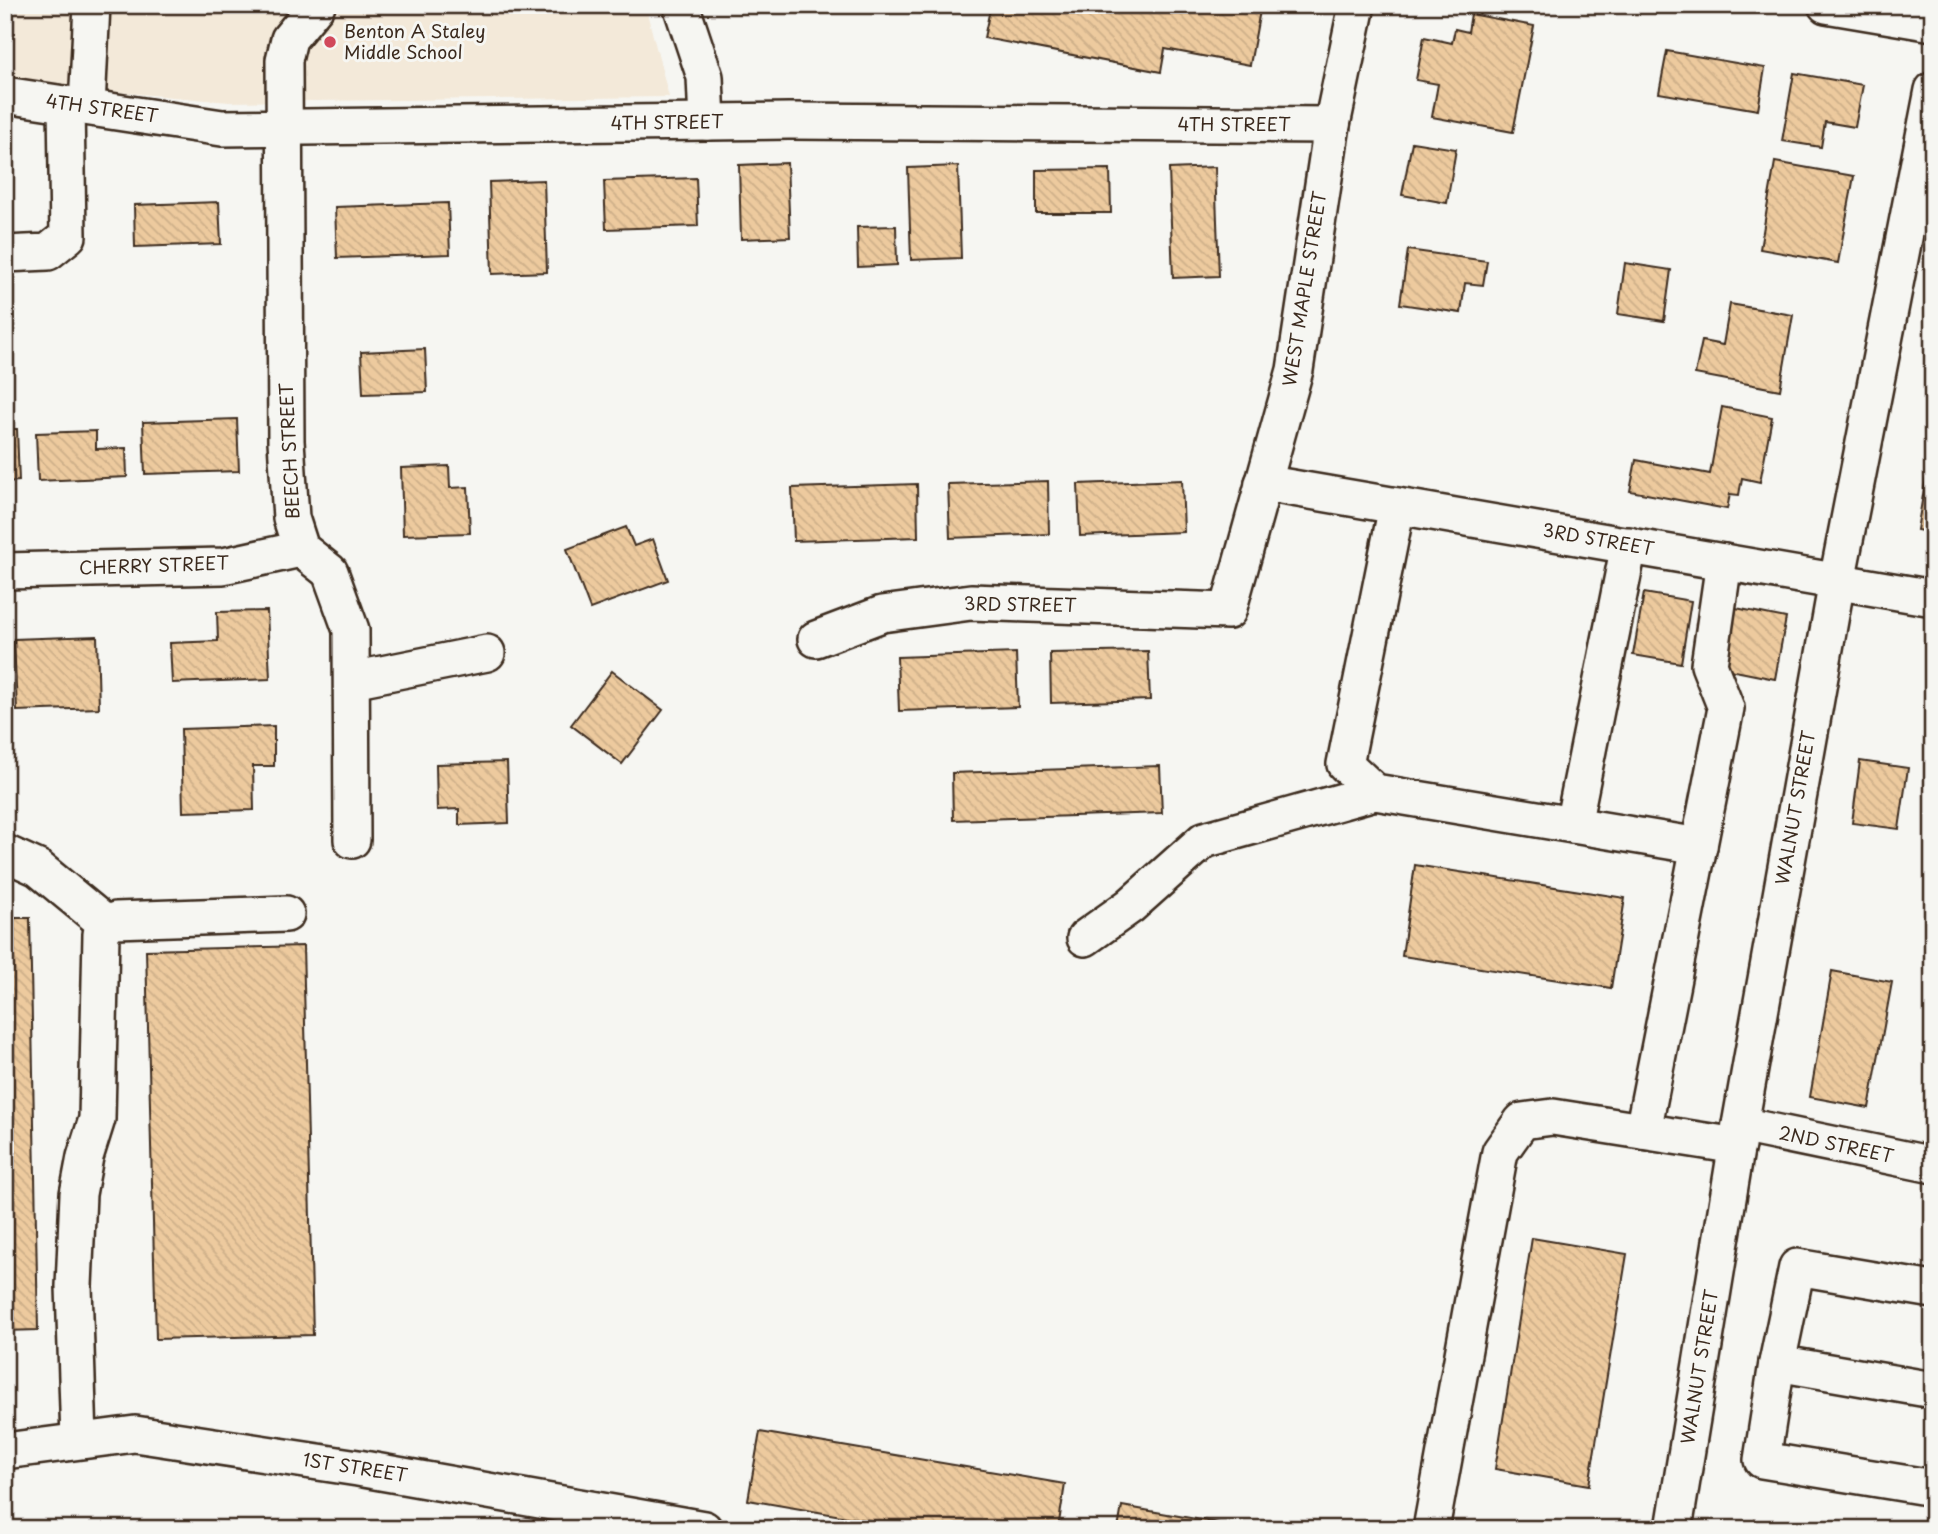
<svg xmlns="http://www.w3.org/2000/svg" width="1938" height="1534" viewBox="0 0 1938 1534" font-family="'Playpen Sans',sans-serif">
	<style>
		.built { fill: #f3e9d9 }
		.building { fill: url(#building-back-hatch); stroke: #3b2a1e; stroke-width: 2 }
		.lines { fill: none; stroke-linecap: round; stroke-linejoin: round }
		.minor-casing { stroke: #3b2a1e; stroke-width: 40 }
		.minor { stroke: #f6f6f2; stroke-width: 35 }
		.poi-dot { fill: #d1495b; stroke: #f6f6f2; stroke-width: 2.5 }
		.labels { text-anchor: middle; stroke-width: 6; stroke-linejoin: round; paint-order: stroke }
		.poi-label { font-size: 18px; fill: #3b2a1e; stroke: #f6f6f2; text-anchor: start }
		.street-label { font-size: 18px; fill: #3b2a1e; stroke: #f6f6f2 }
	</style>
	<defs>
		<pattern id="building-back-hatch" width="6" height="6" patternUnits="userSpaceOnUse" patternTransform="scale(1.75)"><rect width="6" height="6" fill="#edca9e"/><path d="M-1 5l2 2M0 0l6 6M5-1l2 2" fill="none" stroke="#ccae88"/></pattern>
	</defs>
	<rect width="100%" height="100%" fill="#f6f6f2"/>
	<filter id="ink" filterUnits="userSpaceOnUse"><feTurbulence type="fractalNoise" baseFrequency=".0143" numOctaves="2"/><feDisplacementMap in="SourceGraphic" scale="14" xChannelSelector="R" yChannelSelector="G"/><feConvolveMatrix kernelMatrix="1 2 1 2 8 2 1 2 1" color-interpolation-filters="sRGB"/></filter>
	<g filter="url(#ink)">
		<polygon class="built" points="5,5 645,5 669,97 229,102 60,87 5,79"/>
		<g class="building">
			<polygon points="972,5 1261,5 1250,65 1165,49 1161,72 984,38 990,9"/>
			<polygon points="1471,14 1534,26 1513,132 1432,117 1438,84 1416,80 1424,37 1452,43 1455,29 1468,32"/>
			<polygon points="1667,51 1765,68 1758,110 1659,93"/>
			<polygon points="1794,73 1863,85 1855,127 1825,122 1821,147 1782,141"/>
			<polygon points="1412,142 1456,149 1447,203 1402,195"/>
			<polygon points="1775,162 1854,176 1838,263 1760,249"/>
			<polygon points="787,163 790,237 741,239 739,165"/>
			<polygon points="958,166 961,258 911,260 908,168"/>
			<polygon points="1215,167 1219,276 1173,278 1169,169"/>
			<polygon points="1110,169 1111,213 1036,213 1036,170"/>
			<polygon points="696,178 698,226 606,229 604,181"/>
			<polygon points="544,180 547,272 492,274 489,182"/>
			<polygon points="219,202 221,244 135,247 134,205"/>
			<polygon points="448,203 450,254 337,258 335,207"/>
			<polygon points="896,226 897,265 858,267 857,227"/>
			<polygon points="1408,250 1487,261 1483,285 1465,283 1461,313 1400,304"/>
			<polygon points="1625,263 1671,270 1664,321 1618,314"/>
			<polygon points="1730,304 1793,315 1780,390 1695,374 1702,341 1723,345"/>
			<polygon points="425,349 427,392 363,394 361,352"/>
			<polygon points="1722,407 1772,417 1760,482 1742,478 1739,495 1730,494 1727,509 1630,491 1636,460 1710,474"/>
			<polygon points="237,419 239,471 145,474 143,422"/>
			<polygon points="5,429 17,429 19,481 5,482"/>
			<polygon points="96,431 96,449 126,448 127,477 38,481 36,433"/>
			<polygon points="449,466 450,488 468,487 470,533 403,535 401,468"/>
			<polygon points="1926,478 1933,480 1933,533 1917,530"/>
			<polygon points="1182,480 1184,532 1080,536 1078,484"/>
			<polygon points="1048,481 1049,534 950,538 948,484"/>
			<polygon points="917,484 918,537 794,541 792,488"/>
			<polygon points="626,527 634,546 653,539 668,580 590,609 567,549"/>
			<polygon points="1644,593 1691,601 1681,663 1633,655"/>
			<polygon points="1736,608 1786,618 1775,679 1725,669"/>
			<polygon points="267,611 270,679 172,683 170,643 218,641 217,612"/>
			<polygon points="97,636 99,708 17,711 14,639"/>
			<polygon points="1148,651 1150,700 1051,703 1050,653"/>
			<polygon points="1016,653 1018,707 899,711 897,657"/>
			<polygon points="612,671 663,710 622,764 571,725"/>
			<polygon points="274,726 274,766 253,766 254,810 183,812 181,729"/>
			<polygon points="1860,761 1908,768 1899,829 1852,823"/>
			<polygon points="507,762 509,823 459,825 459,809 437,810 436,764"/>
			<polygon points="1160,766 1162,813 953,820 952,773"/>
			<polygon points="1415,865 1625,898 1611,988 1402,956"/>
			<polygon points="5,918 30,918 38,1330 5,1331"/>
			<polygon points="303,946 313,1335 156,1339 146,950"/>
			<polygon points="1832,971 1892,982 1869,1108 1810,1097"/>
			<polygon points="1532,1238 1627,1254 1589,1485 1495,1469"/>
			<polygon points="760,1432 1065,1484 1058,1529 917,1529 748,1500"/>
			<polygon points="1122,1506 1253,1529 1118,1529"/>
			<polygon points="1755,1520 1800,1529 1753,1529"/>
		</g>
		<g class="lines">
			<defs>
				<g id="minor">
					<polyline points="317,5 289,39 284,60 286,441 291,518 301,549 330,572 351,630 352,840"/>
					<polyline points="681,5 705,77 707,122"/>
					<polyline points="1826,5 1933,23"/>
					<polyline points="5,95 222,128 789,121 1332,125"/>
					<polyline points="87,106 92,5"/>
					<polyline points="5,254 48,252 68,236 66,104"/>
					<polyline points="1263,483 1933,598"/>
					<polyline points="1397,506 1345,764 1375,792 1699,846"/>
					<polyline points="5,571 223,566 301,549"/>
					<polyline points="816,639 882,614 971,602 1228,611 1295,370 1332,125 1357,5"/>
					<polyline points="352,680 487,653"/>
					<polyline points="1573,825 1629,545"/>
					<polyline points="5,853 38,868 106,924"/>
					<polyline points="1085,938 1130,906 1204,840 1375,792"/>
					<polyline points="1740,1125 1933,1165"/>
					<polyline points="1643,1131 1726,708 1709,665 1724,562"/>
					<polyline points="1933,1290 1797,1267 1777,1363 1933,1390"/>
					<polyline points="1777,1363 1762,1460 1933,1488"/>
					<polyline points="79,1440 74,1286 78,1194 85,1157 97,1119 101,934 106,924 116,920 286,914"/>
					<polyline points="5,1451 135,1434 358,1468 704,1529"/>
					<polyline points="1431,1529 1500,1152 1522,1121 1553,1117 1737,1146"/>
					<polyline points="1674,1529 1740,1125 1837,581 1933,90"/>
				</g>
			</defs>
			<use href="#minor" class="minor-casing"/>
			<use href="#minor" class="minor"/>
		</g>
	</g>
	<circle class="poi-dot" cx="330" cy="42" r="7"/>
	<g class="labels">
		<g class="poi-label">
			<text x="344" y="38">Benton A Staley<tspan x="344" dy="21">Middle School</tspan></text>
		</g>
		<g class="street-label">
			<text transform="translate(102 109) rotate(8)" y="6">4TH STREET</text>
			<text transform="translate(667 123) rotate(-1)" y="6">4TH STREET</text>
			<text x="1234" y="131">4TH STREET</text>
			<text transform="translate(1305 289) rotate(-81)" y="6">WEST MAPLE STREET</text>
			<text transform="translate(290 451) rotate(-93)" y="6">BEECH STREET</text>
			<text transform="translate(1598 540) rotate(10)" y="6">3RD STREET</text>
			<text transform="translate(154 566) rotate(-2)" y="6">CHERRY STREET</text>
			<text transform="translate(1020 605) rotate(1)" y="6">3RD STREET</text>
			<text transform="translate(1796 808) rotate(-80)" y="6">WALNUT STREET</text>
			<text transform="translate(1836 1145) rotate(12)" y="6">2ND STREET</text>
			<text transform="translate(1700 1367) rotate(-81)" y="6">WALNUT STREET</text>
			<text transform="translate(355 1468) rotate(9)" y="6">1ST STREET</text>
		</g>
	</g>
	<rect width="1938" height="1534" fill="none" stroke="#f6f6f2" stroke-width="28"/>
	<rect x="14" y="14" width="1910" height="1506" fill="none" stroke="#3b2a1e" stroke-width="2.5" filter="url(#ink)"/>
</svg>
